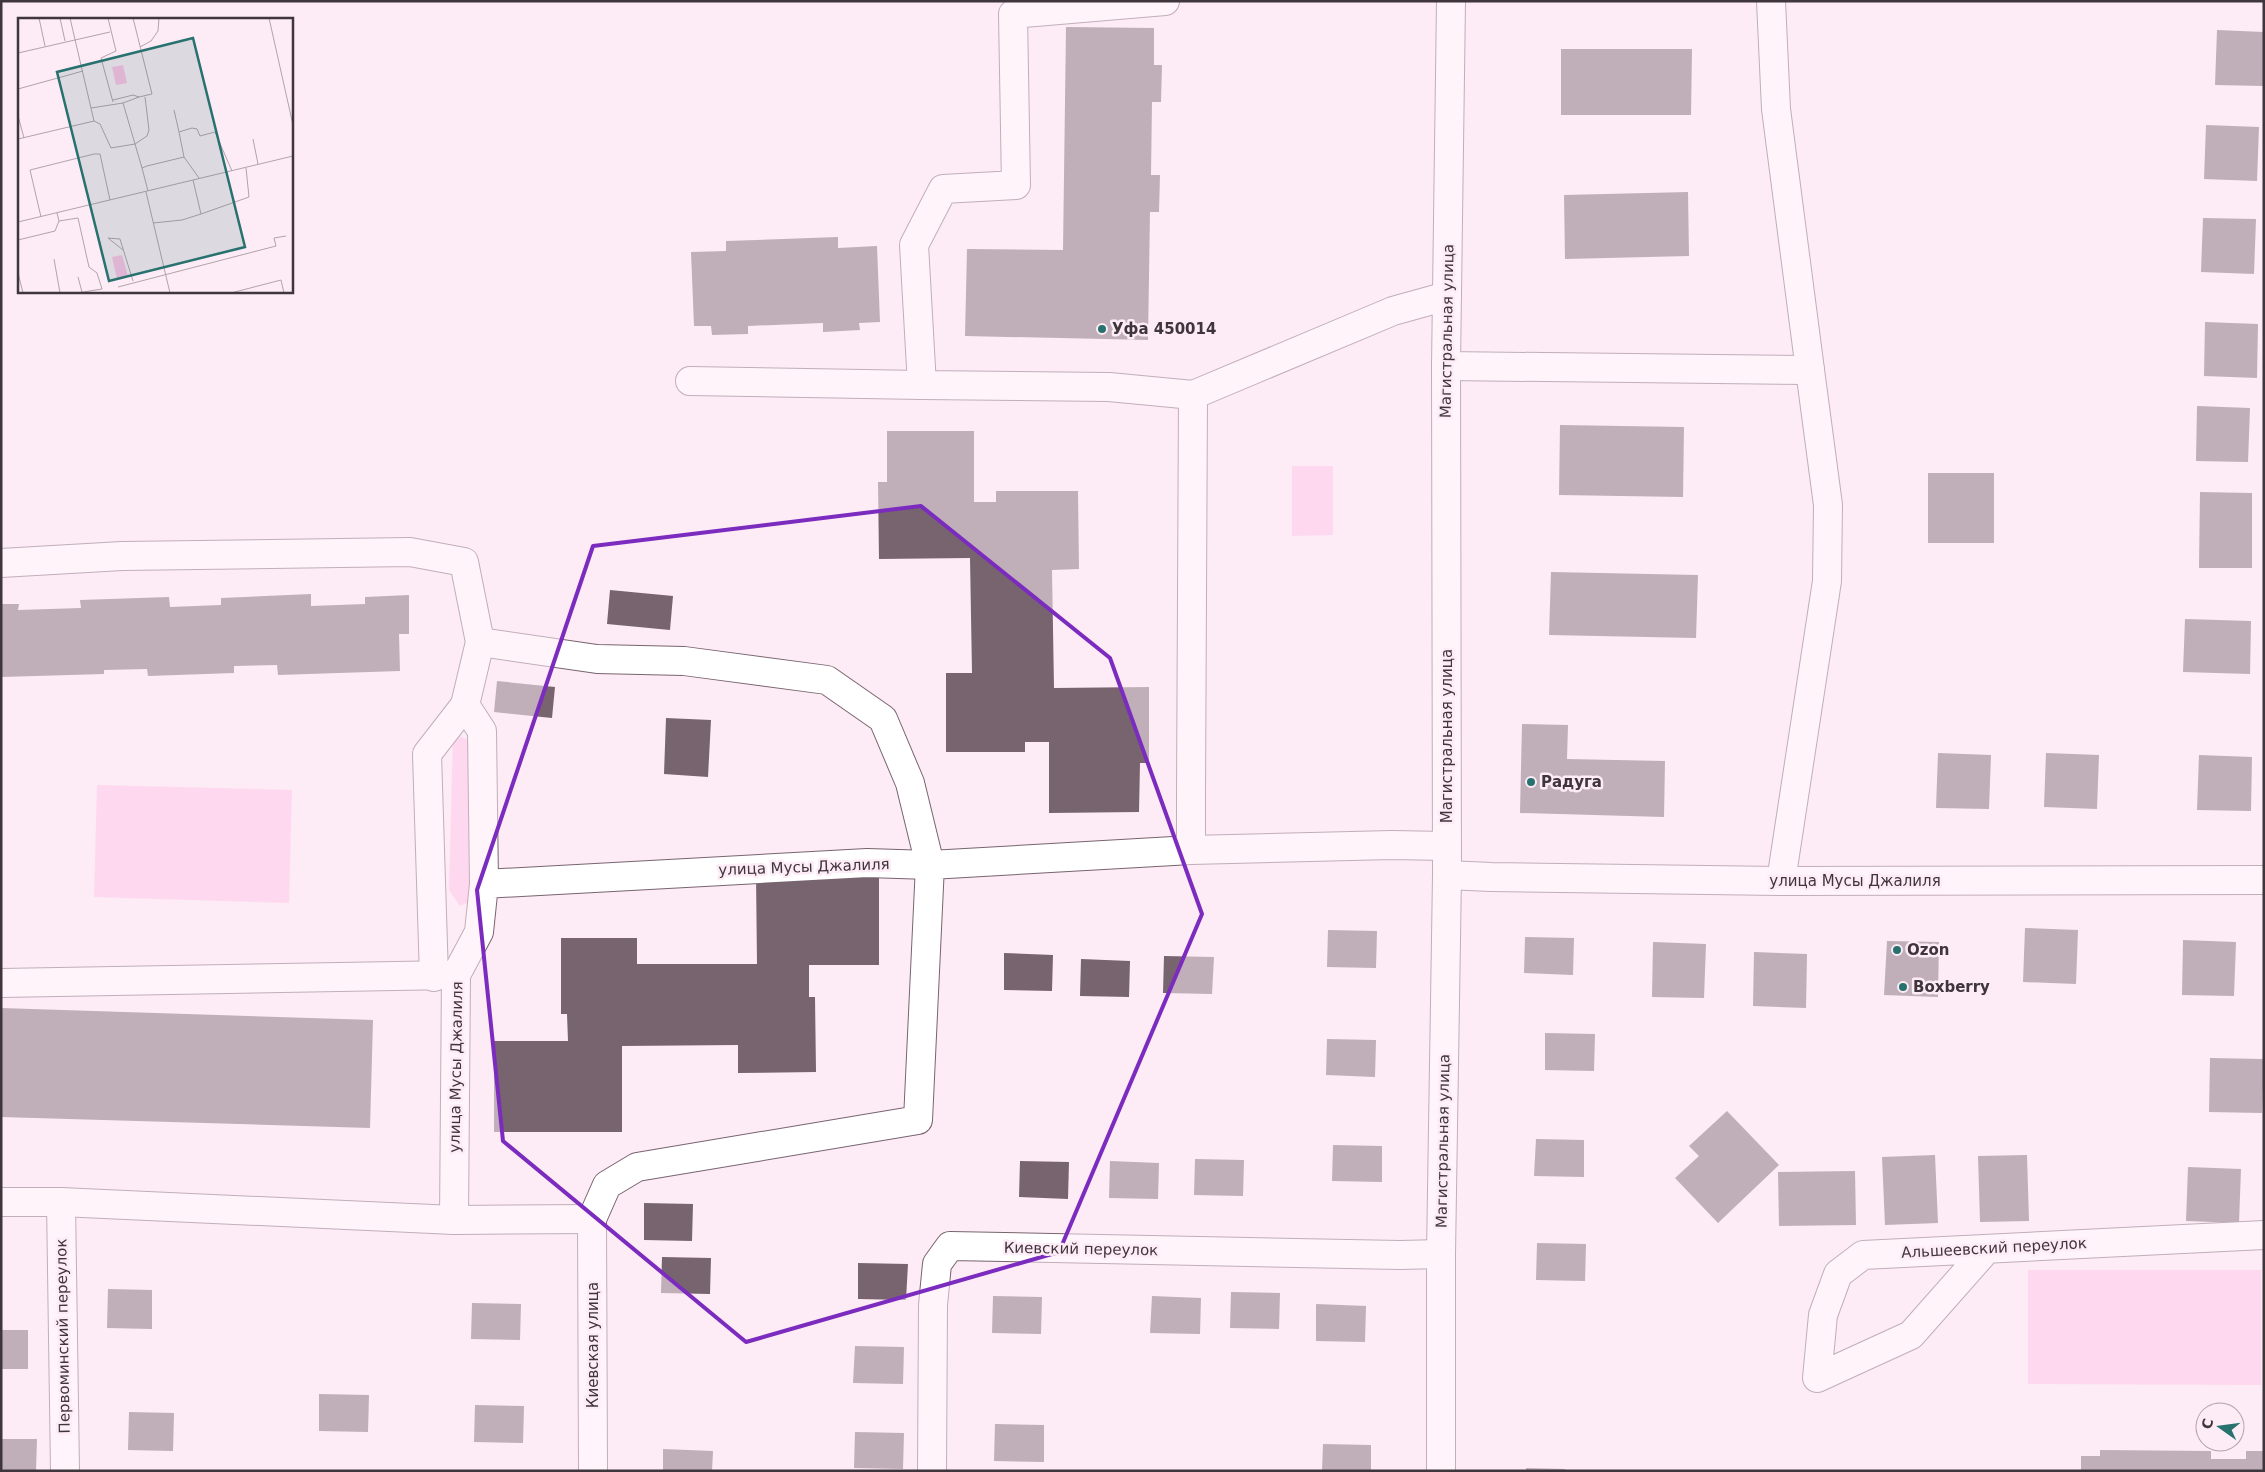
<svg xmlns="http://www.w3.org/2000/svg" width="2265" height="1472" viewBox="0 0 2265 1472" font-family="'DejaVu Sans',sans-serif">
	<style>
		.green { fill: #fec2e5 }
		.building { fill: #77646f }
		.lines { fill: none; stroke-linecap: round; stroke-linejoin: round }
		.minor-casing { stroke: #78646f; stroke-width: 30 }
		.minor { stroke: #fff; stroke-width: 28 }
		.marked { fill: none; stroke: #7b2cbf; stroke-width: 4; stroke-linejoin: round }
		.poi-dot { fill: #27716f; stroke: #fdebf5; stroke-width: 2 }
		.labels { text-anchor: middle; stroke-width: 5; stroke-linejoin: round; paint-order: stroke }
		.poi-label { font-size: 15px; font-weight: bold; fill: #3f363b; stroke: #fdebf5; text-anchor: start }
		.street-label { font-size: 15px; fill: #3f363b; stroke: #fdebf5 }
		.inset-road { fill: none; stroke: #b1a3ab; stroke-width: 1 }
		.view { fill: #27716f; fill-opacity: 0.15; stroke: #27716f; stroke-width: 2.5 }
		.inset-edge { fill: none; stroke: #3f363b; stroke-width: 2.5 }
	</style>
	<rect width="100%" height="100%" fill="#fdebf5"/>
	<g class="green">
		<polygon points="1292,466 1333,466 1333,535 1292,536"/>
		<polygon points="453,734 472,741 471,901 460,906 449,890"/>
		<polygon points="97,785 292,790 289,903 94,897"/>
		<polygon points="2028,1270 2261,1270 2261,1385 2028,1384"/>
	</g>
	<g class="building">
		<polygon points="1066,27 1154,28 1154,65 1162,65 1161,102 1152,102 1151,175 1160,175 1159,212 1150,212 1148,340 965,336 967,249 1063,250"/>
		<polygon points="2217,30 2264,32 2264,86 2215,85"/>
		<polygon points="1561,49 1692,49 1691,115 1561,115"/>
		<polygon points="2206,125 2259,127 2257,181 2204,179"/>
		<polygon points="1688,192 1689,256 1565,259 1564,195"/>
		<polygon points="2203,218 2256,219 2254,274 2201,272"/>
		<polygon points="838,237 838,248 877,246 880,322 859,323 860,330 823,332 823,323 748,326 748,334 712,335 711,326 694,326 691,252 726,251 726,241"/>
		<polygon points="2205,322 2258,324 2257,378 2204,376"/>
		<polygon points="2197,406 2250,408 2248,462 2196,461"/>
		<polygon points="1560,425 1684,427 1683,497 1559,495"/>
		<polygon points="887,431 974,431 974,502 996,502 996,491 1078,491 1079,569 1052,570 1054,688 1149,687 1149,763 1140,763 1139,812 1049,813 1049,742 1025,742 1025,752 946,752 946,673 972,673 970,558 879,559 878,482 887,482"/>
		<rect x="1928" y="473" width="66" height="70"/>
		<polygon points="2200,492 2252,493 2252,568 2199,568"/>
		<polygon points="1551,572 1698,575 1696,638 1549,635"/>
		<polygon points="610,590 673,596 670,630 607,624"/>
		<polygon points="311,594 311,606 365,604 365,597 409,595 409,634 399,634 400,671 278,675 277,665 234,666 234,673 148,676 147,669 104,670 104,674 1,677 1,604 19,604 18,610 81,608 80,600 169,597 170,607 221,605 221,598"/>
		<polygon points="2185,619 2251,621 2250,674 2183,672"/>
		<polygon points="497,681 555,687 552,718 494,712"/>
		<polygon points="666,718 711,720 708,777 664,774"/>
		<polygon points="1522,724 1568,725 1567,759 1665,761 1664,817 1520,813"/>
		<polygon points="1938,753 1991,755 1989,809 1936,808"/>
		<polygon points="2046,753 2099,755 2097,809 2044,807"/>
		<polygon points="2199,755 2252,757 2251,811 2197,810"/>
		<polygon points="879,873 879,965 809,965 809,997 815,997 816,1072 738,1073 738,1045 622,1046 622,1132 494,1132 494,1041 568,1041 567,1014 561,1014 561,938 637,938 637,964 757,964 756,874"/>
		<polygon points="2025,928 2078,930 2076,984 2023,982"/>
		<polygon points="1328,930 1377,931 1376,968 1327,967"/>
		<polygon points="1525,937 1574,938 1573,975 1524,973"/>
		<polygon points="2183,940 2236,942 2234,996 2182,995"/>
		<polygon points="1887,941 1939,942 1938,997 1884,995"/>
		<polygon points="1653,942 1706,944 1704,998 1652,997"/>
		<polygon points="1754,952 1807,954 1806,1008 1753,1006"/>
		<polygon points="1004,953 1053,955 1052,991 1004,990"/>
		<polygon points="1164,956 1214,957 1212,994 1163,993"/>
		<polygon points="1081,959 1130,961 1129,997 1080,996"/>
		<polygon points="1,1008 373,1020 370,1128 1,1117"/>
		<polygon points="1545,1033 1595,1034 1594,1071 1545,1070"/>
		<polygon points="1327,1039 1376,1040 1375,1077 1326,1075"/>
		<polygon points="2210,1058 2264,1059 2262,1113 2209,1112"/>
		<polygon points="1727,1111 1779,1165 1718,1223 1675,1178 1699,1156 1689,1146"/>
		<polygon points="1536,1139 1584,1140 1584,1177 1534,1176"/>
		<polygon points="1333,1145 1382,1146 1382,1182 1332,1181"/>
		<polygon points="1935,1155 1938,1223 1885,1225 1882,1157"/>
		<polygon points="2027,1155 2029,1221 1980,1222 1978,1156"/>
		<polygon points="1195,1159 1244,1160 1243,1196 1194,1195"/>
		<polygon points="1020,1161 1069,1162 1068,1199 1019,1197"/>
		<polygon points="1110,1161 1159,1163 1158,1199 1109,1198"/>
		<polygon points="2188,1167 2241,1169 2239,1223 2186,1221"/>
		<polygon points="1855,1171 1856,1225 1779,1226 1778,1172"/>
		<polygon points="644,1203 693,1204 692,1241 644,1240"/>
		<polygon points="1537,1243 1586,1244 1585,1281 1536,1280"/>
		<polygon points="662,1257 711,1258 710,1294 661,1293"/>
		<polygon points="858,1263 908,1264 906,1300 858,1299"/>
		<polygon points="108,1289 152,1290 152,1329 107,1328"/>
		<polygon points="1231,1292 1280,1293 1279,1329 1230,1328"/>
		<polygon points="993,1296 1042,1297 1041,1334 992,1333"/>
		<polygon points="1152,1296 1201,1298 1200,1334 1150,1333"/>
		<polygon points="472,1303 521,1304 520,1340 471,1339"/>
		<polygon points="1316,1304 1366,1306 1365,1342 1316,1341"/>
		<rect x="1" y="1330" width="27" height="39"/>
		<polygon points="855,1346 904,1347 903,1384 853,1383"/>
		<polygon points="319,1394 369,1395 368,1432 319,1431"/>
		<polygon points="475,1405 524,1406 523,1443 474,1442"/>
		<polygon points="129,1412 174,1413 173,1451 128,1450"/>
		<polygon points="995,1424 1044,1425 1044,1462 994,1461"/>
		<polygon points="855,1432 904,1433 903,1469 854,1468"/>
		<polygon points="1,1439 37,1439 36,1471 1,1471"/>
		<polygon points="1323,1444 1371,1445 1371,1471 1322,1471"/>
		<polygon points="663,1449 713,1451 712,1471 663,1471"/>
		<polygon points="2100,1450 2211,1451 2211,1459 2246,1459 2246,1451 2264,1451 2264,1471 2081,1471 2081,1456 2100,1456"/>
		<polygon points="1526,1468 1565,1469 1565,1471 1526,1471"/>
	</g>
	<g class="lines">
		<defs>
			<g id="minor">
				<polyline points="1165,1 1013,14 1016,185 943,189 914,245 922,385 1109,387 1193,395"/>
				<polyline points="1446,366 1810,370 1776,109 1771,1"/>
				<polyline points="690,381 922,385"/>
				<polyline points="1,563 122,556 410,552 464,562 480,642 465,705"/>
				<polyline points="1446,846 1392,845 1191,850 1191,797 1193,395 1393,311 1447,296"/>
				<polyline points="1447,875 1491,877 1781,881 2264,880"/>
				<polyline points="1781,881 1827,581 1828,505 1810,370"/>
				<polyline points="434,977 427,754 465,705 482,731 484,884"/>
				<polyline points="1,983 452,975"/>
				<polyline points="1,1202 61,1202 454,1220 592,1219"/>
				<polyline points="61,1202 65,1471"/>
				<polyline points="454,1220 456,975 479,932 484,884 867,863 930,865 910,783 883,719 827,680 684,661 597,659 480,642"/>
				<polyline points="1987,1249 1911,1335 1817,1378 1823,1315 1838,1274 1863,1255 2264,1235"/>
				<polyline points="593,1471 592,1219 607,1185 637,1167 918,1120 930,865 1191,850"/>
				<polyline points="932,1471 933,1305 937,1264 950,1246 1400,1255 1441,1254"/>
				<polyline points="1441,1471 1441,1254 1447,875 1446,366 1451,1"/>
			</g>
		</defs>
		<use href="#minor" class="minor-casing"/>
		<use href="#minor" class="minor"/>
	</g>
	<path d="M0 0H2265V1472H0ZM921,506L1110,658L1202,914L1059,1252L746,1342L503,1141L477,890L593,546Z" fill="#fdebf5" fill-opacity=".55" fill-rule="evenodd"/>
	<path class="marked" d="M921,506L1110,658L1202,914L1059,1252L746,1342L503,1141L477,890L593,546Z"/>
	<g class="poi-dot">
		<circle cx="1102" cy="329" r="5"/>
		<circle cx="1531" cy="782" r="5"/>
		<circle cx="1897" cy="950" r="5"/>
		<circle cx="1903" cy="987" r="5"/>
	</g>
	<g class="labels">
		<g class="poi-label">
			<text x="1112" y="334">Уфа 450014</text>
			<text x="1541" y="787">Радуга</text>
			<text x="1907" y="955">Ozon</text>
			<text x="1913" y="992">Boxberry</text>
		</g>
		<g class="street-label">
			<text transform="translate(1447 331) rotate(-89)" y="5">Магистральная улица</text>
			<text transform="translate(1447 736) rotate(-90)" y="5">Магистральная улица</text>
			<text transform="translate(804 867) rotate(-2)" y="5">улица Мусы Джалиля</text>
			<text x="1855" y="886">улица Мусы Джалиля</text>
			<text transform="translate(456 1067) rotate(-89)" y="5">улица Мусы Джалиля</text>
			<text transform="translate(1443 1141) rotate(-89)" y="5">Магистральная улица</text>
			<text transform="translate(1994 1248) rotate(-3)" y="5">Альшеевский переулок</text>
			<text transform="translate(1081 1249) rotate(1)" y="5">Киевский переулок</text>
			<text transform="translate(63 1336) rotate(-91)" y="5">Первоминский переулок</text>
			<text transform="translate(593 1345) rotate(-90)" y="5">Киевская улица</text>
		</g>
	</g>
	<g transform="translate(18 18)">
		<rect width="275" height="275" fill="#fdebf5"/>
		<path d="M105,47L109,65L98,67L94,49ZM104,237L110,258L99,261L94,239Z" fill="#fec2e5"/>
		<path class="inset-road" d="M21,0L27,28M42,0L47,23M52,0L76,103M90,0L98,33L83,40L95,84M115,0L134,76L121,79M251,0L275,107M122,29L133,23L140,13L141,0M0,35L92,14M0,71L65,53M95,82L115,77L121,79L105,85M73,90L105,85L117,126L129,118L131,112L127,79M156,92L161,114M0,98L6,120M76,103L82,106L93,130L117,126L124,150M0,121L76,103M235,121L240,146M166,139L161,114L174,110L179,111L182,118L197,114L214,153M175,162L183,196L231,179L228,150M130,173L124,150L129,148L166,139L181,160M128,174L152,275M39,195L41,203L60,200L71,249L79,255L84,271L59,275M23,199L12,152L76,136H82L92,182M0,204L275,138M135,205L164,202L183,196M90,220L102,221L115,263M90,220L105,232M0,222L37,213L41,203M36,241L42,275M0,255L5,275M60,259L64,274M100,269L258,228L256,220L268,218M213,275L263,262L266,275"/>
		<path class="view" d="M175,20L227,229L91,263L39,54Z"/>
		<rect width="275" height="275" class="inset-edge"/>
	</g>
	<rect width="2265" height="1472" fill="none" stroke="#3f363b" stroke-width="5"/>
	<g transform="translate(2220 1427) rotate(284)"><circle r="24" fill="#fdebf5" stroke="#b1a3ab"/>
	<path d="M0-4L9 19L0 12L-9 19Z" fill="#27716f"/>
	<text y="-8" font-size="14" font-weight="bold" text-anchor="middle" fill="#3f363b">С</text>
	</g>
</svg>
